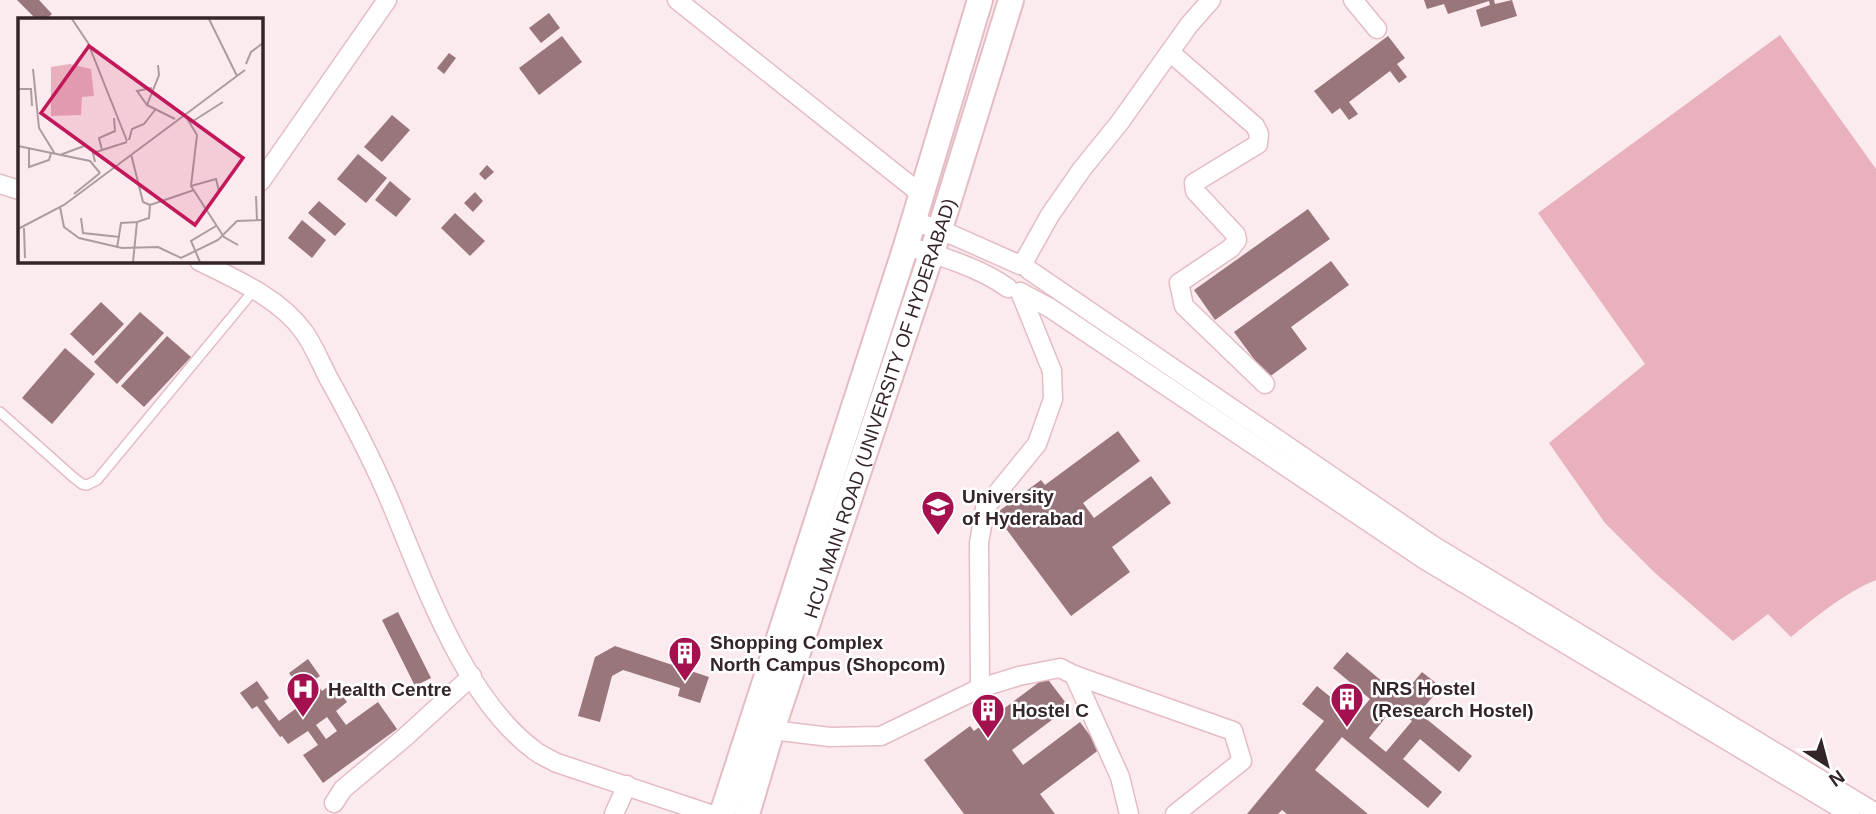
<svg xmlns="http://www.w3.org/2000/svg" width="1876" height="814" viewBox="0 0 1876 814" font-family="Arial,sans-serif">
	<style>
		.green { fill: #e8b1bd }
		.building { fill: #99757c; fill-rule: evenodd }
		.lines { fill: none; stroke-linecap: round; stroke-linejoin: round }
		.lane-casing { stroke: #e4bcc4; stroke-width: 12 }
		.street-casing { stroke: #e4bcc4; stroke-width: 21 }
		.secondary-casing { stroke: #e4bcc4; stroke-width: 28 }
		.lane { stroke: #fff; stroke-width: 9 }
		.street { stroke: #fff; stroke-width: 18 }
		.secondary { stroke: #fff; stroke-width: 24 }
		.labels { text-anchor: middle; stroke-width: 5; stroke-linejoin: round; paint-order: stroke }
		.street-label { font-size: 19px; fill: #342528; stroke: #fff }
		.poi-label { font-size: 19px; font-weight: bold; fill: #342528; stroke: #fff; text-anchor: start }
		.inset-road { fill: none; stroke: #ac9c9f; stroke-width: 2 }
		.view { fill: #c2185b; fill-opacity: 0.15; stroke: #c2185b; stroke-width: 3.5 }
		.inset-edge { fill: none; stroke: #342528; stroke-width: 3.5 }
	</style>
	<rect width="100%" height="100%" fill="#fcebee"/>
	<path class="green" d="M1780,35L1876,169V580C1844,593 1817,616 1791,637L1768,614L1733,641L1654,572L1605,523L1549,443L1645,364L1538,213Z"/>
	<g class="building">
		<polygon points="17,0 39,0 52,14 46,19 36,19"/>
		<polygon points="1424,0 1494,0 1495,4 1512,0 1517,16 1481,27 1476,10 1490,5 1489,1 1448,14 1444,4 1427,9"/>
		<polygon points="549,13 560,28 541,43 529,28"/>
		<polygon points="562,36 582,62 539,95 519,68"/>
		<polygon points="1388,36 1405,58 1397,64 1407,77 1399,83 1390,71 1349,102 1358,114 1349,120 1340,108 1332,114 1314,91"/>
		<polygon points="449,53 456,58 444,74 437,68"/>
		<polygon points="392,115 410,130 382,162 364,147"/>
		<polygon points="358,154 387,178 366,203 337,179"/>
		<polygon points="487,165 494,172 485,180 479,174"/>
		<polygon points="390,181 411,199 396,217 375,200"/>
		<polygon points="475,192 483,201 473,212 464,203"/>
		<polygon points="319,201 346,224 335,236 308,213"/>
		<polygon points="1308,209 1330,239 1215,320 1194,290"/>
		<polygon points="455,213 485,241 470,256 441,228"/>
		<polygon points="302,220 326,240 312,258 288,238"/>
		<polygon points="1331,261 1349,285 1291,327 1307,349 1268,378 1234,332"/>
		<polygon points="101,302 124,324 93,356 70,334"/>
		<polygon points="140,312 164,333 117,384 94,362"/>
		<polygon points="167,336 191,357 144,407 121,386"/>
		<polygon points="65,348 95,374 52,424 22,398"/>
		<polygon points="1118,431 1140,461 1083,503 1094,518 1151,476 1171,503 1112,547 1130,572 1071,616 995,514 1041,480 1045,485"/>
		<polygon points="398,612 431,678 415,686 382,620"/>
		<polygon points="615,646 709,677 700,703 678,696 680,688 623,670 612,676 600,722 578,716 595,657"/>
		<path d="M1347,652L1401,697L1422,672L1441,687L1419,713L1472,756L1459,772L1420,739L1403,759L1442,792L1428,808L1342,737L1315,770L1368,814H1287L1282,810L1278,814H1247L1324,721L1302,704L1317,686L1355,717L1370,699L1333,668ZM1394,707L1412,721L1386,752L1369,738Z"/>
		<path d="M308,659L320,676L314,680L322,691L333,683L347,702L336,711L346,725L378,702L397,729L323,783L303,755L318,745L308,731L288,744L282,736L280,737L257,706L252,709L240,693L257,681L269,698L264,701L279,721L317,693L311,685L302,691L289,673ZM327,717L337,731L326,739L316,725Z"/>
		<polygon points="1046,677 1069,707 1012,750 1023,765 1080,722 1100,749 1040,794 1055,814 964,814 924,760 970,726 974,731"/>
	</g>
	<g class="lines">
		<defs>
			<polyline id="lane" points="0,412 73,477 82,484 87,485 97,480 254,290"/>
			<g id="street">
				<polyline points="677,0 921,194"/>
				<polyline points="1353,0 1377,29"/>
				<polyline points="1171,53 1255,126 1259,134 1258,144 1194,183 1195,191 1236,235 1237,240 1231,248 1179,283 1184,306 1265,384"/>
				<polyline points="261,181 387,0"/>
				<polyline points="0,184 19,190"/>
				<polyline points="914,222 939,229 1020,265"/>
				<path d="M906,246C938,255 981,268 1008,288"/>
				<path d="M199,261C235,279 280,298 304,332C314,346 321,364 329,379C354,424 378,470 397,518C428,593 467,700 534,750C540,755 549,759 557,763L710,814"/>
				<polyline points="1022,265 1050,215 1082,169 1120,122 1189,25 1211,0"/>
				<polyline points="1029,270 1434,546 1876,813"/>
				<polyline points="1020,292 1050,308 1425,560 1850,814"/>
				<polyline points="980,688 979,543 985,508 1037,444 1053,399 1052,371 1020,292"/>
				<polyline points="772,730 830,737 881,736 980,688 1019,676 1060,668 1074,675"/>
				<polyline points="334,803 343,789 404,738 472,676"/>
				<polyline points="614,814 627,785"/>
				<polyline points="1129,814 1120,777 1074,675 1233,731 1242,761 1175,814"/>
			</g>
			<g id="secondary">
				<polyline points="722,814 906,246 980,0"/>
				<path id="s1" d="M747,814L772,730L945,213L1011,0"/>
			</g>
		</defs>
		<use href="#lane" class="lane-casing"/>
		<use href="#street" class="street-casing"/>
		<use href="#secondary" class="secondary-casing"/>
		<use href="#lane" class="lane"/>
		<use href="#street" class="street"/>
		<use href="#secondary" class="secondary"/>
	</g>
	<defs>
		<symbol id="university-pin" viewBox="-11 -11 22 30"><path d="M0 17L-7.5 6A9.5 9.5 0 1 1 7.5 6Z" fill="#a5104e" stroke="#fff"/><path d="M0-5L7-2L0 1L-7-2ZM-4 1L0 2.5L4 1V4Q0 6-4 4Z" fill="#fff"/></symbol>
		<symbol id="building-pin" viewBox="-11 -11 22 30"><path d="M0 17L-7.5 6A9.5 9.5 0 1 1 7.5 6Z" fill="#a5104e" stroke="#fff"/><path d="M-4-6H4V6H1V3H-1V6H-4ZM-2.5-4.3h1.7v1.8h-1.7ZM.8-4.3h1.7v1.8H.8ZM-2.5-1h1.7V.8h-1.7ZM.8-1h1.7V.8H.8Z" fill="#fff"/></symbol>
		<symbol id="hospital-pin" viewBox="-11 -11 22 30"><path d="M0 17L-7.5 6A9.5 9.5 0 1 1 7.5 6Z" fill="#a5104e" stroke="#fff"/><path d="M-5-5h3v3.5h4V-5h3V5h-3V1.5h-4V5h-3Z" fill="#fff"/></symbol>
	</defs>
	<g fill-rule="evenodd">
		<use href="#university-pin" x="919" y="488" width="38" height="52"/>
		<use href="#building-pin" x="666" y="634" width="38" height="52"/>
		<use href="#hospital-pin" x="284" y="670" width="38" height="52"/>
		<use href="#building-pin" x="1328" y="680" width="38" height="52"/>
		<use href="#building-pin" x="969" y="691" width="38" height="52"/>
	</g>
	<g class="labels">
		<g class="street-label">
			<text dy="7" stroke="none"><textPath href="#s1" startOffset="427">HCU MAIN ROAD (UNIVERSITY OF HYDERABAD)</textPath></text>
		</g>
		<g class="poi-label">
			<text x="962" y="503">University<tspan x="962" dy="22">of Hyderabad</tspan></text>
			<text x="710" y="649">Shopping Complex<tspan x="710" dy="22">North Campus (Shopcom)</tspan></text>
			<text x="1372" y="695">NRS Hostel<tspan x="1372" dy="22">(Research Hostel)</tspan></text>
			<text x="328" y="696">Health Centre</text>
			<text x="1012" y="717">Hostel C</text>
		</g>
	</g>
	<g transform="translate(18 18)">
		<rect width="245" height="245" fill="#fcebee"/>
		<path d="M52,46L73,51L76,78L64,79L63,97L33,98V49Z" fill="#e8b1bd"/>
		<path class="inset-road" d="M54,1L70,25L109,123M191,1L219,58M228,46L233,34L245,25M15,51L21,110L37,136M134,70L119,73L129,87L141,57L140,47M0,71H13L14,88M129,87L157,101M167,97L179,117L173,168L206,219L220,227M172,105L205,84M111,122L114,111L126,106L137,92M0,128L72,143L82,155M11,130V149L31,142L33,135M84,132L81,120L97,113L96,100M113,136L125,184L132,187L131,200L119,204M42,137L66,128M77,144L75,135L109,124M173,168L198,161L201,173M56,176L82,155M238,178L239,202M132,187L176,172M42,189L46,209L61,220L104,230L140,229L163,240L200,222L219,203L245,202M63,200L65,215L102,219M6,210L7,240M0,211L46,187L227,52M99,230L103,205L119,204L115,244M182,244L173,223L198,208"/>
		<path class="view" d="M71,28L225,140L177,207L23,95Z"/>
		<rect width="245" height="245" class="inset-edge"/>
	</g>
	<g transform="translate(1827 765) rotate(144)" stroke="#ffffff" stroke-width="5" paint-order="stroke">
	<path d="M0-5L12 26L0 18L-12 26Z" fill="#342528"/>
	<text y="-10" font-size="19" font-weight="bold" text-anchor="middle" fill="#342528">N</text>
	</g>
</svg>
